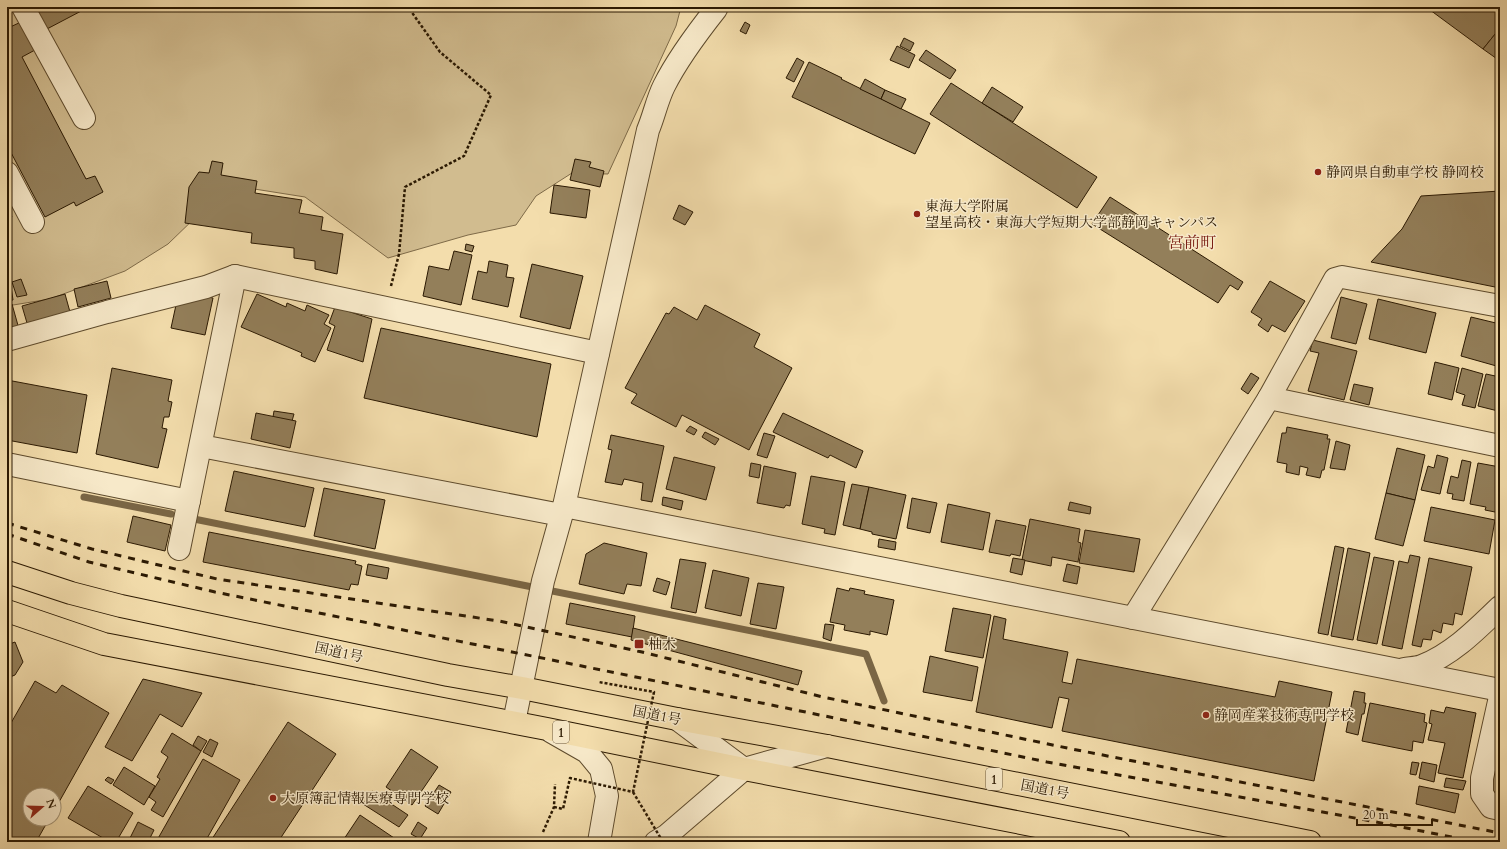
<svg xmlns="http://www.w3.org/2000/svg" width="1507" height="849" viewBox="0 0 1507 849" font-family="Cardo,'Noto Serif JP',serif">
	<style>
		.green { fill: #d1bc8f; stroke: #7e6a48 }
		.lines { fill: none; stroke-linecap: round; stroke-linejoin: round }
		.stream { stroke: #7a6645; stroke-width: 7 }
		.building { fill: #937f5a; stroke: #2b1902 }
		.minor-casing { stroke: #5d4a2c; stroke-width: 24 }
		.tertiary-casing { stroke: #5d4a2c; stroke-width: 24 }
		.trunk-casing { stroke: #2b1902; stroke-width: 24 }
		.path { stroke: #2b1902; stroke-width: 2.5; stroke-dasharray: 3 2; stroke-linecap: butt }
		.minor { stroke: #f7e9c9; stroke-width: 22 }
		.tertiary { stroke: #f7e9c9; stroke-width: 22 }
		.trunk { stroke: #f3ddac; stroke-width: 22 }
		.rail { stroke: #2b1902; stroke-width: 3; stroke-dasharray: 7 7; stroke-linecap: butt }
		.path-bridge { stroke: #2b1902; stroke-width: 2.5; stroke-dasharray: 3 2; stroke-linecap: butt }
		.poi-dot { fill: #8f2418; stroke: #f7e9c9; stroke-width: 1.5 }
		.labels { text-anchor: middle; stroke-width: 3; stroke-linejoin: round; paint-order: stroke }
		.shield { fill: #f7e9c9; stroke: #68573e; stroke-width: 1 }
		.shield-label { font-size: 13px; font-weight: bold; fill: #2b1902 }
		.poi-label { font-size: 14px; fill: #2b1902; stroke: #f7e9c9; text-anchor: start }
		.street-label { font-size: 14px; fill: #2b1902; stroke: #f7e9c9 }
		.quarter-label { font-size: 16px; fill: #7a1f14; stroke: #f7e9c9 }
	</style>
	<rect width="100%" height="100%" fill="#f3ddac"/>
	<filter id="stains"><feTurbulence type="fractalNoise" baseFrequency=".005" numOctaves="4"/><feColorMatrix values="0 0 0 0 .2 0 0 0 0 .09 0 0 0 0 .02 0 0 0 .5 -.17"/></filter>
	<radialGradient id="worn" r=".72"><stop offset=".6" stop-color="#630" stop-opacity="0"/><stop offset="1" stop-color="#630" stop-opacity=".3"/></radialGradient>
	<polygon class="green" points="7,7 681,7 676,26 608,174 572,173 536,196 516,225 468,235 388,258 305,197 229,185 168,244 125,271 50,299 7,306"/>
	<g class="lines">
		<g class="stream">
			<polyline points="84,497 171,514"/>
			<polyline points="194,519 866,654 884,701"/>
		</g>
	</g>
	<g class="building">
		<polygon points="48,7 84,7 85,9 45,30 36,13"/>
		<polygon points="1426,7 1500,7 1500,28 1483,49"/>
		<polygon points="21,22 35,50 22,57 86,179 95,176 103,192 76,206 74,202 45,217 7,145 7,25 8,28"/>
		<polygon points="745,22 750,25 746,34 740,31"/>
		<polygon points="1500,28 1500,61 1483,49"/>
		<polygon points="904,38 914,43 910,51 900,46"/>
		<polygon points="897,46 915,55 909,68 890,60"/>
		<polygon points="926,50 956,70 950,79 919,60"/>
		<polygon points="797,58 804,62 794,82 786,78"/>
		<polygon points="809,62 842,78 841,79 930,123 915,154 792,97"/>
		<polygon points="865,79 885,90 881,99 860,89"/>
		<polygon points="951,83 1097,177 1077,208 930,114"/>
		<polygon points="992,87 1023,107 1013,122 982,103"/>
		<polygon points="885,90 906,99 901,109 881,99"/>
		<polygon points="575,159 591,162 589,167 604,171 600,187 570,180"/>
		<polygon points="212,161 223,163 221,175 257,181 255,193 302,200 299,213 323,217 321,230 343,234 337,274 315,269 315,261 294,258 294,248 251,243 252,233 185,223 189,187 199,172 209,173"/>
		<polygon points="554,185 590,190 586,218 550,213"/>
		<polygon points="1500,191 1500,288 1371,262 1402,229 1421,196"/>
		<polygon points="1110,197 1243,282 1238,290 1230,285 1218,303 1092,224"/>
		<polygon points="679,205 693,212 685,225 673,219"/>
		<polygon points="7,209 12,217 7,220"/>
		<polygon points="466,244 474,246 472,252 465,250"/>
		<polygon points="454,251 472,255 461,305 423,296 429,266 449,270"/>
		<polygon points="489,261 508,265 506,277 514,278 508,307 472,299 478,271 487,273"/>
		<polygon points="532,264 583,276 570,329 520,317"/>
		<polygon points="21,279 27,295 17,297 12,282"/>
		<polygon points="7,280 10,280 13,300 7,301"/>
		<polygon points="107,281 111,298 78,307 74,289"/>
		<polygon points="1270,281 1305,301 1285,332 1272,325 1268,332 1258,325 1262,319 1251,312"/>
		<polygon points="65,294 70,312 27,323 22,306"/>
		<polygon points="257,294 286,307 287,303 305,311 307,305 329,315 324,324 331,328 315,362 301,356 302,353 241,327"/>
		<polygon points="208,297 213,298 205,335 171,328 176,305"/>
		<polygon points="1341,297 1367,304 1356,344 1331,338"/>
		<polygon points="1378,299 1436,313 1426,353 1369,339"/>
		<polygon points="12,304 19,329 7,333 7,306"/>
		<polygon points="705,305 760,334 754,347 792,368 749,450 682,415 676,427 631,403 637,394 625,388 666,313 669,314 674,307 697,320"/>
		<polygon points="335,307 372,319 363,362 327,350 335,326 329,323"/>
		<polygon points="1471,317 1500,324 1500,367 1461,356"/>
		<polygon points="381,328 551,364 537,437 364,398"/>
		<polygon points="1313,340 1357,351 1344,400 1308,391 1319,353 1310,351"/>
		<polygon points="1435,362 1459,368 1452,400 1428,394"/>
		<polygon points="112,368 172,380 168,401 172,402 169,417 164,417 162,428 167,429 158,468 96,454"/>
		<polygon points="1462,368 1483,374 1475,408 1462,405 1465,395 1456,392"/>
		<polygon points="1251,373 1259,378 1248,394 1241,389"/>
		<polygon points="1486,374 1500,377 1500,403 1498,411 1478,406"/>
		<polygon points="7,380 87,395 77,453 7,440"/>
		<polygon points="1354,384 1373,388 1369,405 1350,400"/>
		<polygon points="274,411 294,414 292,421 273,417"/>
		<polygon points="256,413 296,421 290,448 251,439"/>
		<polygon points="783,413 863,451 856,468 830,455 828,458 773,432"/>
		<polygon points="690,426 697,430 694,435 686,431"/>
		<polygon points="1287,427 1328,435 1327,439 1330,439 1324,470 1322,470 1320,478 1306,475 1308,468 1300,466 1299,475 1286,472 1287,464 1277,462 1282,433 1286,433"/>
		<polygon points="705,432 719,439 715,445 702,437"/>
		<polygon points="764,433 775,436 767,458 757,455"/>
		<polygon points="611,435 664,446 652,502 641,500 643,483 624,479 622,485 605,482 612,450 608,449"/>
		<polygon points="1336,441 1350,445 1345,470 1330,468"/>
		<polygon points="1397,448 1425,455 1415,500 1386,493"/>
		<polygon points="1437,455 1448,458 1440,494 1421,490 1428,466 1434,468"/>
		<polygon points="674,457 715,467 706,500 666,489"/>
		<polygon points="1462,460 1471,462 1464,501 1452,499 1453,494 1447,493 1451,476 1458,478"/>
		<polygon points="751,463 761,465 759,478 749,476"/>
		<polygon points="1478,463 1500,467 1500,485 1498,484 1496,495 1500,496 1500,513 1485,510 1486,507 1470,504"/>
		<polygon points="764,466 796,473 790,506 786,505 784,508 757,503"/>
		<polygon points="234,471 314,488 305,527 225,511"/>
		<polygon points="811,476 845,482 835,535 824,533 825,529 802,524"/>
		<polygon points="852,484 869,487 860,529 843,525"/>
		<polygon points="869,487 906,495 896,539 872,534 872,532 860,529"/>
		<polygon points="324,488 385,500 375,549 314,536"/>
		<polygon points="1386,493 1415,500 1403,546 1375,539"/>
		<polygon points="663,497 683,501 681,510 662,505"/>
		<polygon points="912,498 937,503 930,533 907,528"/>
		<polygon points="1070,502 1091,507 1090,514 1068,510"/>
		<polygon points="948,504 990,513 983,550 941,542"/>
		<polygon points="1431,507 1495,520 1489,554 1424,541"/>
		<polygon points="133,516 171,525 165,551 127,542"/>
		<polygon points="1030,519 1080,529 1078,542 1081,543 1078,562 1052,557 1051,566 1022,560"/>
		<polygon points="996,520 1026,526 1020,556 1011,554 1010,556 989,552"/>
		<polygon points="1085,530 1140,539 1134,572 1079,563"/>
		<polygon points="209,532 356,561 355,564 362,566 358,585 351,584 349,590 203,562"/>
		<polygon points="879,539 896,542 895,550 878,547"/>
		<polygon points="604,543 647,553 641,586 627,584 624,594 579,584 586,554"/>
		<polygon points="1335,546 1344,548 1328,635 1318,633"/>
		<polygon points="1348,548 1370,553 1353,640 1331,636"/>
		<polygon points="1410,555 1420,557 1402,649 1382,645 1399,561 1408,563"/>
		<polygon points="1374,557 1394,561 1377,644 1357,640"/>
		<polygon points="1013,558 1025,560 1022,575 1010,572"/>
		<polygon points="1429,558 1472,567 1462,615 1455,613 1453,625 1443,623 1441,633 1433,630 1431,640 1423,639 1421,647 1412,645"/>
		<polygon points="680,559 706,563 696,613 671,608"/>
		<polygon points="368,564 389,568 387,579 366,575"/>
		<polygon points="1067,564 1080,567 1077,584 1063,581"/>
		<polygon points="713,570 749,578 741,616 705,608"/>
		<polygon points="657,578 670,582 666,595 653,591"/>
		<polygon points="758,583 784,587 776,629 750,624"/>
		<polygon points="837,588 849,591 850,588 865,591 864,594 894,600 887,635 870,631 870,635 844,630 845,625 830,622"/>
		<polygon points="570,603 635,616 632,637 566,624"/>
		<polygon points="953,608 991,615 983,658 945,651"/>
		<polygon points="994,616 1006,619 1003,639 1068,652 1062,682 1072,684 1077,659 1275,697 1279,681 1332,692 1314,781 1062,731 1069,699 1059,697 1052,728 976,712"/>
		<polygon points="825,624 834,625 831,641 823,638"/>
		<polygon points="633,628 802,671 798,685 631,640"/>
		<polygon points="15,642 23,662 15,675 10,677 7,682 7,645"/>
		<polygon points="930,656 978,667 972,701 923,692"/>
		<polygon points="143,679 202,693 182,727 160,714 132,761 105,747"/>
		<polygon points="35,681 56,693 62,685 109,713 54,811 54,795 30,795 30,819 49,819 36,842 7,842 7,730"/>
		<polygon points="1354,691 1365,693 1364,703 1366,703 1364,714 1362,714 1358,735 1346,732"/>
		<polygon points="1370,703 1425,714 1424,722 1427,723 1423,743 1413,741 1412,751 1362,741"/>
		<polygon points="1446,707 1476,713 1463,778 1438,773 1445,743 1428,740 1432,724 1429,723 1431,710 1444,713"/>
		<polygon points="288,722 336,754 278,842 210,842"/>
		<polygon points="172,733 201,751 163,817 151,810 156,802 149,797 160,779 157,777 168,757 161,752"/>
		<polygon points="198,736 207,741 201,751 193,745"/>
		<polygon points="210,739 218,743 212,757 203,752"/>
		<polygon points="411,749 438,767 412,805 386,787"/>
		<polygon points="203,759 240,780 205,842 156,842"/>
		<polygon points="1412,762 1419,763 1416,775 1410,774"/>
		<polygon points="1422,762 1437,765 1434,782 1419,778"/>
		<polygon points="124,767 155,786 144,805 113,785"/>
		<polygon points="108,777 114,780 111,784 105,780"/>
		<polygon points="1446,778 1466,781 1463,790 1444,787"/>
		<polygon points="439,785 451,792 438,814 425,806"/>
		<polygon points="88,786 133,813 116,842 110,842 68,818"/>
		<polygon points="1419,786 1459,794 1455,813 1416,804"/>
		<polygon points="372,791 408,815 399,827 363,804"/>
		<polygon points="360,815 400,842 342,842"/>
		<polygon points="138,822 154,830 148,842 128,842"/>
		<polygon points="418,822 427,828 420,839 411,834"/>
	</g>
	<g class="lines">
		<defs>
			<g id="minor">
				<polyline points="23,7 84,118"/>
				<polyline points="7,173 33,222"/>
				<polyline points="7,340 107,312 206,287 235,276 598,353"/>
				<polyline points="1269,398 1335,279 1342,277 1500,306"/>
				<polyline points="201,446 561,515"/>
				<polyline points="7,464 189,501"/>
				<polyline points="564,506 1500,690"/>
				<polyline points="179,549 235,276"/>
				<polyline points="1133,618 1269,398 1500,446"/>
				<path d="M1404,669C1410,668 1417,668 1422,666C1453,654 1477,629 1500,607"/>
				<polyline points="1500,697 1482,778 1482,794 1491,807 1500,809"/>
				<path d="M514,722L543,581L564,506L648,130C654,116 657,100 664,86C678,58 697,33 716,9"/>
			</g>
			<g id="tertiary">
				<polyline points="677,719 744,769"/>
				<polyline points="552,732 587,752 601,769 607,796 599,842"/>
				<polyline points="656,842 666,836 744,769 827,746"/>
			</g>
			<g id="trunk">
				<polyline points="7,572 71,593 121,606 448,675 522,688 677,719 827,746 1310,842"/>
				<polyline points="7,611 104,644 547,729 744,769 1119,842"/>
			</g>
		</defs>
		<use href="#minor" class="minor-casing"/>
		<use href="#tertiary" class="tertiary-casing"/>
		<use href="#trunk" class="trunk-casing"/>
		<g class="path">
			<polyline points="391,286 399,254 405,187 464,156 491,95 440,52 408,7"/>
			<polyline points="543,832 554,807 555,784"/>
			<polyline points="701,842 709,837"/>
		</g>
		<use href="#minor" class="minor"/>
		<use href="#tertiary" class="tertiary"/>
		<use href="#trunk" class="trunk"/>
		<g class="rail">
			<polyline points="7,523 92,549 217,579 499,621 642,652 823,697 1072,749 1500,833"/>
			<polyline points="7,534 89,562 215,592 641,678 1047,762 1366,820 1477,842"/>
		</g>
		<g class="path-bridge">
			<polyline points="633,792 663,842"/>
			<polyline points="554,807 563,809 570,778 633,792 654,692 599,682"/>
		</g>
	</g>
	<g class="poi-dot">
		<circle cx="1318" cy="172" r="4"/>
		<circle cx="917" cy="214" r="4"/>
		<rect x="634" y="639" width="10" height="10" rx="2"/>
		<circle cx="1206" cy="715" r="4"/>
		<circle cx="273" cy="798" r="4"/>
	</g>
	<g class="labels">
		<g class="shield">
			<rect x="553" y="721" width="16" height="22" rx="3"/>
			<rect x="986" y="768" width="16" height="22" rx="3"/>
		</g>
		<g class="shield-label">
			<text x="561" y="737">1</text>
			<text x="994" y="784">1</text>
		</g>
		<g class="poi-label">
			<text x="1326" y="177">静岡県自動車学校 静岡校</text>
			<text x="925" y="211">東海大学附属<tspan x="925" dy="16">望星高校・東海大学短期大学部静岡キャンパス</tspan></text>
			<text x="648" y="649">柚木</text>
			<text x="1214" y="720">静岡産業技術専門学校</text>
			<text x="281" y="803">大原簿記情報医療専門学校</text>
		</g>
		<g class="street-label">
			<text transform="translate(339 652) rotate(12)" y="5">国道1号</text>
			<text transform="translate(657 715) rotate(11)" y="5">国道1号</text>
			<text transform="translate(1045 789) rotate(11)" y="5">国道1号</text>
		</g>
		<g class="quarter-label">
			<text x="1192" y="248">宮前町</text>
		</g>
	</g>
	<rect width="1507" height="849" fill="none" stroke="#f3ddac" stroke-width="24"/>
	<rect x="8" y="8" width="1491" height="833" fill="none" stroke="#2b1902" stroke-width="2"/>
	<rect x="12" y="12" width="1483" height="825" fill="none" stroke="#2b1902"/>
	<g transform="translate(42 807) rotate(70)"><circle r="19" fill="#f7e9c9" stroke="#a59679"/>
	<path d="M0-3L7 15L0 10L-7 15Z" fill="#8f2418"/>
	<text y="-6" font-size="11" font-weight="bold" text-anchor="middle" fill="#2b1902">N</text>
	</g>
	<path d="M1357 819v6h75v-6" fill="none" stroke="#2b1902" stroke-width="2"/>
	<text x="1363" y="819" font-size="12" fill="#2b1902" stroke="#f7e9c9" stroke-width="3" paint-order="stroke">20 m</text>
	<rect width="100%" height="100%" filter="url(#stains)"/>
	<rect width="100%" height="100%" fill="url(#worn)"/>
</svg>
